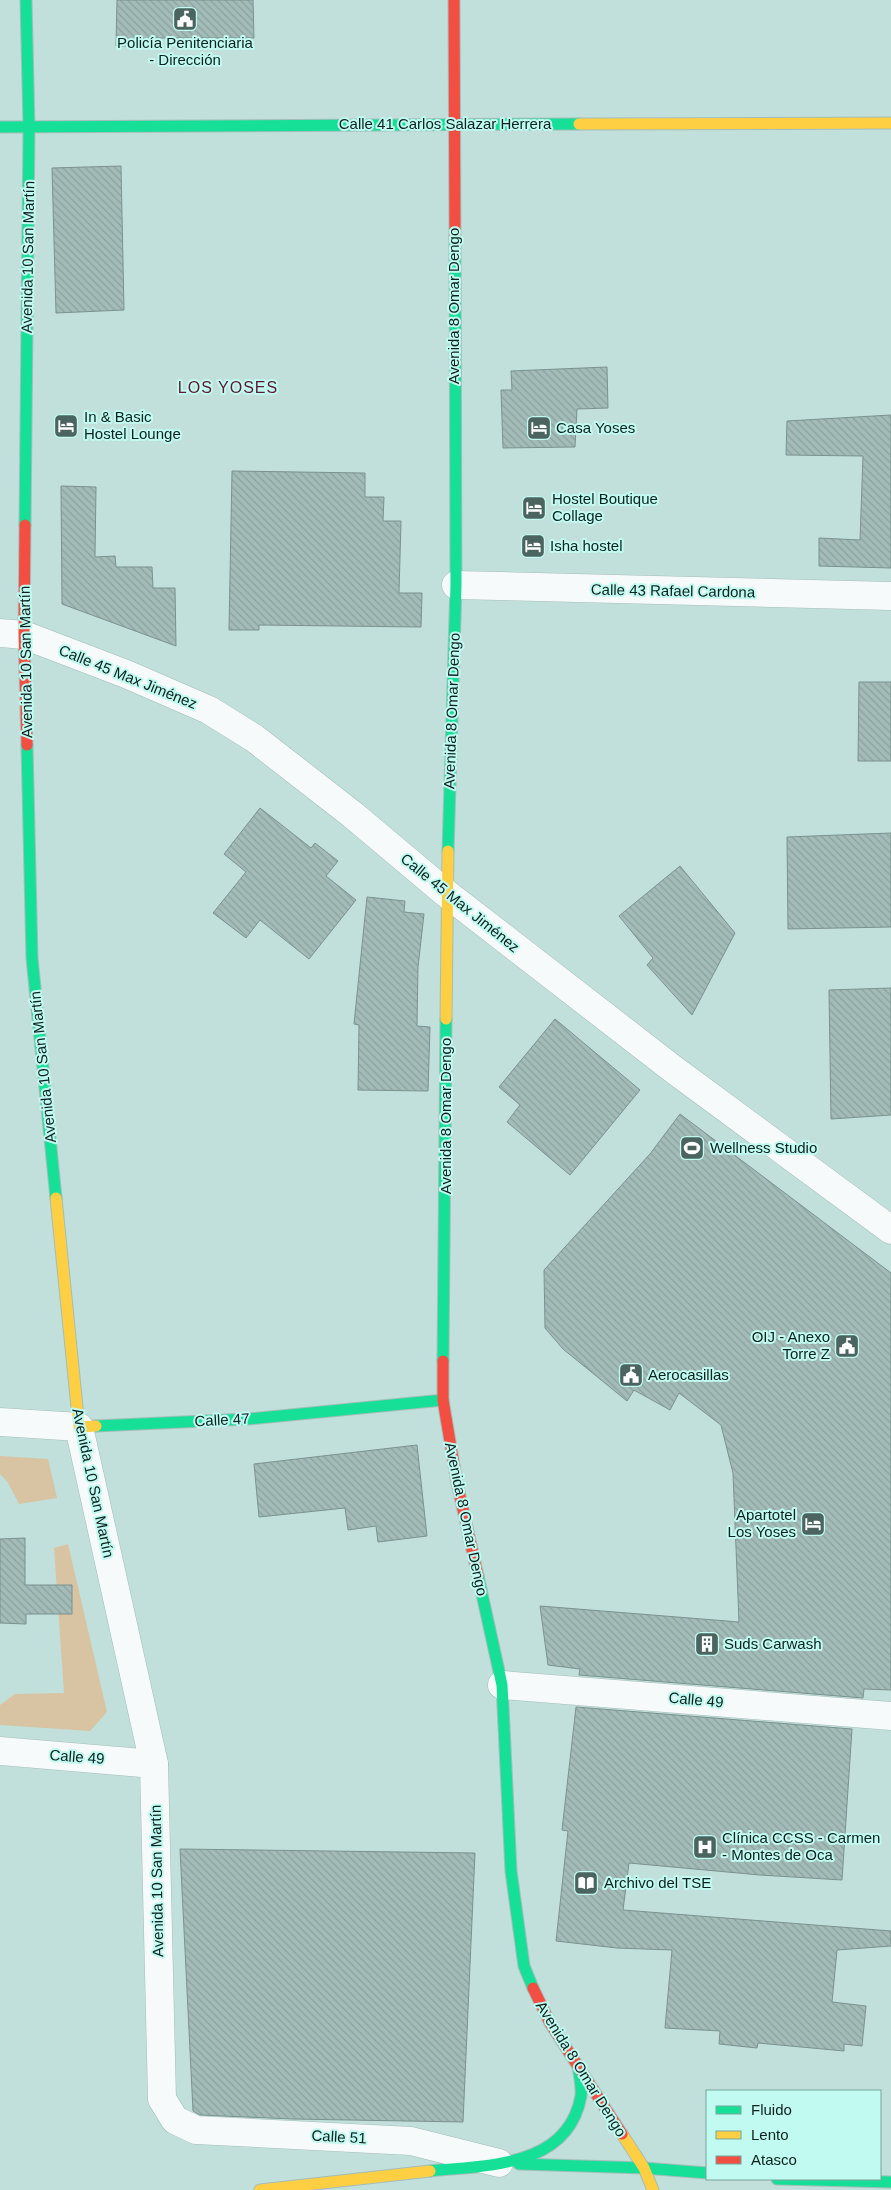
<svg xmlns="http://www.w3.org/2000/svg" width="891" height="2190" viewBox="0 0 891 2190" font-family="Helvetica,sans-serif">
	<style>
		.garden { fill: #d8c3a2 }
		.building { fill: url(#building-back-hatch); stroke: #7b928f }
		.lines { fill: none; stroke-linecap: round; stroke-linejoin: round }
		.street-casing { stroke: #a4bdb9; stroke-width: 29 }
		.fast-casing { stroke: #a4bdb9; stroke-width: 13 }
		.slow-casing { stroke: #a4bdb9; stroke-width: 13 }
		.jam-casing { stroke: #a4bdb9; stroke-width: 13 }
		.street { stroke: #f6fafa; stroke-width: 28 }
		.fast { stroke: #16e098; stroke-width: 11 }
		.slow { stroke: #ffcf43; stroke-width: 11 }
		.jam { stroke: #f24e42; stroke-width: 11 }
		.labels { text-anchor: middle; stroke-width: 4; stroke-linejoin: round; paint-order: stroke }
		.poi-label { font-size: 15px; fill: #0b221e; stroke: #c1faf0; text-anchor: start }
		.street-label { font-size: 15px; fill: #0b221e; stroke: #c1faf0 }
		.neighbourhood-label { font-size: 16px; letter-spacing: 1px; fill: #5c1931; stroke: #c1faf0 }
	</style>
	<defs>
		<pattern id="building-back-hatch" width="6" height="6" patternUnits="userSpaceOnUse" patternTransform="scale(1.25)"><rect width="6" height="6" fill="#a3bcb8"/><path d="M-1 5l2 2M0 0l6 6M5-1l2 2" fill="none" stroke="#8ba19e"/></pattern>
	</defs>
	<rect width="100%" height="100%" fill="#c1e0db"/>
	<g class="garden">
		<polygon points="0,1456 48,1459 57,1498 19,1504 7,1481 0,1474"/>
		<polygon points="68,1544 107,1712 90,1731 0,1725 0,1705 15,1694 64,1693 54,1548"/>
	</g>
	<g class="building">
		<polygon points="117,0 253,0 254,38 148,38 148,46 116,46"/>
		<polygon points="121,166 124,310 56,313 52,168"/>
		<polygon points="607,367 608,408 577,409 575,447 503,448 501,390 512,390 511,371"/>
		<polygon points="891,415 891,568 819,566 819,538 860,540 863,456 786,455 787,421"/>
		<polygon points="232,471 365,473 365,497 384,497 383,521 401,521 399,593 422,593 421,627 259,625 259,630 229,630"/>
		<polygon points="61,486 96,487 95,557 115,556 116,567 152,567 153,588 175,588 176,646 62,604"/>
		<polygon points="859,682 891,682 891,761 858,761"/>
		<polygon points="260,808 311,848 315,843 338,861 326,876 356,900 309,959 260,920 246,938 213,913 246,872 224,854"/>
		<polygon points="891,833 891,927 788,929 787,837"/>
		<polygon points="680,866 735,933 692,1015 647,965 653,958 619,916"/>
		<polygon points="367,897 405,901 404,912 424,914 418,967 417,1026 430,1027 428,1091 358,1090 359,1025 354,1024"/>
		<polygon points="891,988 891,1115 831,1119 829,990"/>
		<polygon points="555,1019 640,1090 570,1175 507,1122 520,1105 499,1087"/>
		<polygon points="680,1114 891,1273 891,1690 864,1689 863,1698 579,1675 580,1669 548,1665 540,1606 739,1622 733,1473 721,1425 679,1393 670,1410 634,1390 627,1401 563,1349 545,1328 544,1270 650,1154"/>
		<polygon points="417,1445 427,1536 378,1542 376,1526 348,1530 345,1508 259,1517 254,1464"/>
		<polygon points="25,1538 25,1585 72,1585 72,1614 26,1614 26,1624 0,1623 0,1539"/>
		<polygon points="576,1707 852,1729 842,1880 760,1875 629,1863 623,1910 891,1931 891,1946 837,1950 832,2002 866,2006 862,2046 844,2044 844,2051 758,2043 757,2048 719,2044 720,2031 665,2028 672,1950 617,1948 556,1941 568,1831 562,1830"/>
		<polygon points="180,1849 475,1853 463,2122 293,2119 200,2115 193,2111"/>
	</g>
	<g class="lines">
		<defs>
			<g id="street">
				<polyline points="456,585 891,596"/>
				<polyline points="0,633 24,635 126,674 209,710 254,738 353,815 447,894 673,1069 891,1230"/>
				<polyline points="0,1422 79,1427 154,1764 162,2099 175,2120 196,2130 411,2141 499,2163"/>
				<polyline points="502,1685 891,1716"/>
				<polyline points="0,1751 154,1764"/>
			</g>
			<g id="fast">
				<polyline points="0,127 579,124"/>
				<polyline points="25,525 29,127 26,0"/>
				<polyline points="27,745 32,958 56,1198"/>
				<polyline points="448,851 456,585 455,238"/>
				<polyline points="443,1361 446,1019"/>
				<polyline points="96,1426 248,1419 443,1400"/>
				<polyline points="478,1576 502,1685 511,1871 524,1966 533,1988"/>
				<polyline points="519,2164 644,2168 707,2173"/>
				<path d="M430,2171C487,2165 568,2168 581,2096C582,2086 579,2074 578,2065"/>
				<polyline points="777,2179 891,2182"/>
			</g>
			<g id="slow">
				<polyline points="579,124 891,123"/>
				<polyline points="446,1019 448,851"/>
				<polyline points="56,1198 79,1427 96,1426"/>
				<polyline points="622,2134 644,2168 653,2190"/>
				<polyline points="260,2190 430,2171"/>
			</g>
			<g id="jam">
				<polyline points="454,0 455,238"/>
				<polyline points="25,525 24,635 27,745"/>
				<polyline points="443,1361 443,1400 457,1483 478,1576"/>
				<polyline points="533,1988 550,2023 622,2134"/>
			</g>
		</defs>
		<use href="#street" class="street-casing"/>
		<use href="#fast" class="fast-casing"/>
		<use href="#slow" class="slow-casing"/>
		<use href="#jam" class="jam-casing"/>
		<use href="#street" class="street"/>
		<use href="#fast" class="fast"/>
		<use href="#slow" class="slow"/>
		<use href="#jam" class="jam"/>
	</g>
	<defs>
		<symbol id="civic-square" viewBox="-11 -11 22 22"><rect x="-9" y="-9" width="18" height="18" rx="4" fill="#4b6460" stroke="#c1faf0"/><path d="M-.6-6.5H3V-4.5H.6V-3L4-1V1h2V6H-6V1h2V-1L-.6-3ZM-1.2 2.5V6h2.4V2.5Z" fill="#fff"/></symbol>
		<symbol id="hotel-square" viewBox="-11 -11 22 22"><rect x="-9" y="-9" width="18" height="18" rx="4" fill="#4b6460" stroke="#c1faf0"/><path d="M-6-4.5h1.5V1H6V5H4.5V3h-9V5H-6ZM-4 0a1.8 1.8 0 1 1 3.6 0ZM.5 0V-2.5h3Q6-2.5 6 0Z" fill="#fff"/></symbol>
		<symbol id="stadium-square" viewBox="-11 -11 22 22"><rect x="-9" y="-9" width="18" height="18" rx="4" fill="#4b6460" stroke="#c1faf0"/><path d="M0-5a6.5 5 0 1 0 0 10a6.5 5 0 1 0 0-10ZM-3.5-1.8h7v3.6h-7Z" fill="#fff"/></symbol>
		<symbol id="building-square" viewBox="-11 -11 22 22"><rect x="-9" y="-9" width="18" height="18" rx="4" fill="#4b6460" stroke="#c1faf0"/><path d="M-4-6H4V6H1V3H-1V6H-4ZM-2.5-4.3h1.7v1.8h-1.7ZM.8-4.3h1.7v1.8H.8ZM-2.5-1h1.7V.8h-1.7ZM.8-1h1.7V.8H.8Z" fill="#fff"/></symbol>
		<symbol id="hospital-square" viewBox="-11 -11 22 22"><rect x="-9" y="-9" width="18" height="18" rx="4" fill="#4b6460" stroke="#c1faf0"/><path d="M-5-5h3v3.5h4V-5h3V5h-3V1.5h-4V5h-3Z" fill="#fff"/></symbol>
		<symbol id="library-square" viewBox="-11 -11 22 22"><rect x="-9" y="-9" width="18" height="18" rx="4" fill="#4b6460" stroke="#c1faf0"/><path d="M-6-4Q-3-5.5-.7-3.5V5Q-3 3-6 4ZM6-4Q3-5.5 .7-3.5V5Q3 3 6 4Z" fill="#fff"/></symbol>
	</defs>
	<g fill-rule="evenodd">
		<use href="#civic-square" x="171" y="5" width="28" height="28"/>
		<use href="#hotel-square" x="52" y="412" width="28" height="28"/>
		<use href="#hotel-square" x="525" y="414" width="28" height="28"/>
		<use href="#hotel-square" x="520" y="494" width="28" height="28"/>
		<use href="#hotel-square" x="519" y="532" width="28" height="28"/>
		<use href="#stadium-square" x="678" y="1134" width="28" height="28"/>
		<use href="#civic-square" x="833" y="1332" width="28" height="28"/>
		<use href="#civic-square" x="617" y="1361" width="28" height="28"/>
		<use href="#hotel-square" x="799" y="1510" width="28" height="28"/>
		<use href="#building-square" x="693" y="1630" width="28" height="28"/>
		<use href="#hospital-square" x="691" y="1833" width="28" height="28"/>
		<use href="#library-square" x="572" y="1869" width="28" height="28"/>
	</g>
	<g class="labels">
		<g class="poi-label">
			<text x="185" y="48" text-anchor="middle">Policía Penitenciaria<tspan x="185" dy="17">- Dirección</tspan></text>
			<text x="84" y="422">In &amp; Basic<tspan x="84" dy="17">Hostel Lounge</tspan></text>
			<text x="556" y="433">Casa Yoses</text>
			<text x="552" y="504">Hostel Boutique<tspan x="552" dy="17">Collage</tspan></text>
			<text x="550" y="551">Isha hostel</text>
			<text x="710" y="1153">Wellness Studio</text>
			<text x="830" y="1342" text-anchor="end">OIJ - Anexo<tspan x="830" dy="17">Torre Z</tspan></text>
			<text x="648" y="1380">Aerocasillas</text>
			<text x="796" y="1520" text-anchor="end">Apartotel<tspan x="796" dy="17">Los Yoses</tspan></text>
			<text x="724" y="1649">Suds Carwash</text>
			<text x="722" y="1843">Clínica CCSS - Carmen<tspan x="722" dy="17">- Montes de Oca</tspan></text>
			<text x="604" y="1888">Archivo del TSE</text>
		</g>
		<g class="street-label">
			<text x="445" y="129">Calle 41 Carlos Salazar Herrera</text>
			<text transform="translate(28 257) rotate(-89)" y="5">Avenida 10 San Martín</text>
			<text transform="translate(454 306) rotate(-90)" y="5">Avenida 8 Omar Dengo</text>
			<text transform="translate(673 591) rotate(1)" y="5">Calle 43 Rafael Cardona</text>
			<text transform="translate(26 662) rotate(-91)" y="5">Avenida 10 San Martín</text>
			<text transform="translate(128 677) rotate(22)" y="5">Calle 45 Max Jiménez</text>
			<text transform="translate(452 711) rotate(-88)" y="5">Avenida 8 Omar Dengo</text>
			<text transform="translate(460 903) rotate(39)" y="5">Calle 45 Max Jiménez</text>
			<text transform="translate(43 1067) rotate(-96)" y="5">Avenida 10 San Martín</text>
			<text transform="translate(446 1116) rotate(-90)" y="5">Avenida 8 Omar Dengo</text>
			<text transform="translate(222 1420) rotate(-3)" y="5">Calle 47</text>
			<text transform="translate(93 1483) rotate(78)" y="5">Avenida 10 San Martín</text>
			<text transform="translate(466 1519) rotate(78)" y="5">Avenida 8 Omar Dengo</text>
			<text transform="translate(696 1700) rotate(5)" y="5">Calle 49</text>
			<text transform="translate(77 1757) rotate(4)" y="5">Calle 49</text>
			<text transform="translate(157 1881) rotate(-91)" y="5">Avenida 10 San Martín</text>
			<text transform="translate(581 2069) rotate(58)" y="5">Avenida 8 Omar Dengo</text>
			<text transform="translate(339 2137) rotate(3)" y="5">Calle 51</text>
		</g>
		<g class="neighbourhood-label">
			<text x="228" y="393">LOS YOSES</text>
		</g>
	</g>
	<rect x="706" y="2090" width="175" height="90" fill="#c1faf0" stroke="#78a49c"/>
	<rect x="716" y="2106" width="25" height="8" fill="#16e098" stroke="#78a49c"/>
	<text x="751" y="2115" font-size="15" fill="#0b221e">Fluido</text>
	<rect x="716" y="2131" width="25" height="8" fill="#ffcf43" stroke="#78a49c"/>
	<text x="751" y="2140" font-size="15" fill="#0b221e">Lento</text>
	<rect x="716" y="2156" width="25" height="8" fill="#f24e42" stroke="#78a49c"/>
	<text x="751" y="2165" font-size="15" fill="#0b221e">Atasco</text>
</svg>
